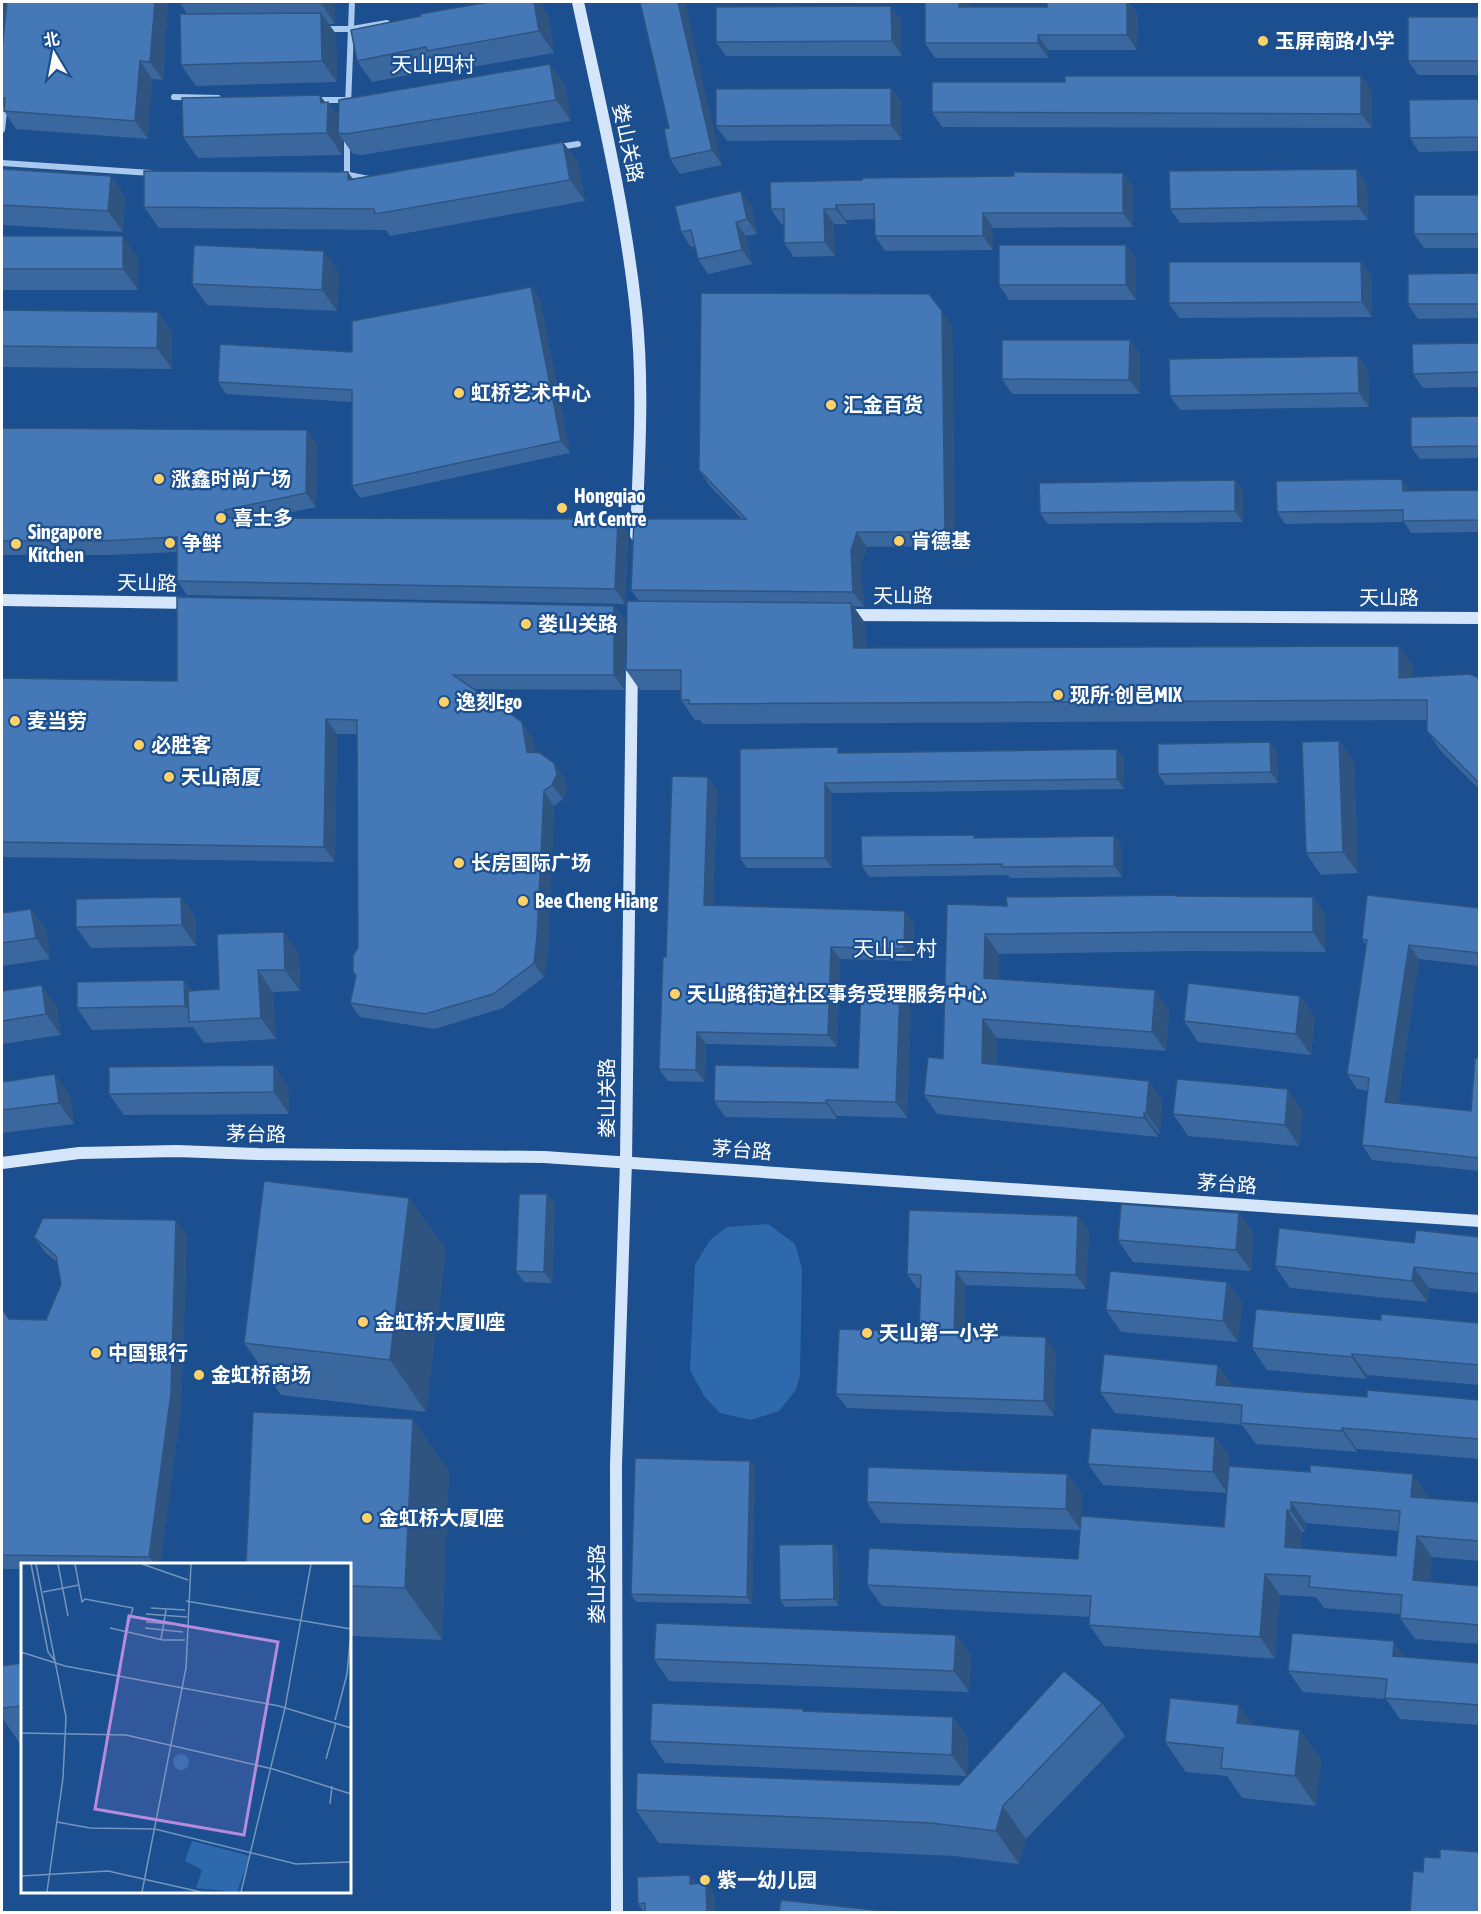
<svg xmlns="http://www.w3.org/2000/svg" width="1481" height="1914" viewBox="0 0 1481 1914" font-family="'Asap Condensed','Noto Sans SC',sans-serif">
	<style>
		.green { fill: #2e69ad }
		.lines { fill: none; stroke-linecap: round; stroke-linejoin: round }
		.street { stroke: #a9c9ee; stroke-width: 6 }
		.secondary { stroke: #d6e6fa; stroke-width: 12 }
		.wall { fill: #3a679d; fill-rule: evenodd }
		.shaded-wall { fill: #305480 }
		.building { fill: #4478b7; stroke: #305480; stroke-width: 1.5; fill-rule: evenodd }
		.poi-dot { fill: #ffd166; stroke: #1b4f8f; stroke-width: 2 }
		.labels { text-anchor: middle; stroke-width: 4.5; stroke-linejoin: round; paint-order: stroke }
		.poi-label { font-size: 20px; font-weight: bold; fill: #fff; stroke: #1b4f8f; text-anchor: start }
		.street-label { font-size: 20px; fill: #fff; stroke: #1b4f8f }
		.neighbourhood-label { font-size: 21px; fill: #fff; stroke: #1b4f8f }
		.inset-road { fill: none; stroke: #7695bc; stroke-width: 1.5 }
		.view { fill: #b68bdc; fill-opacity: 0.15; stroke: #b68bdc; stroke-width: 3 }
		.inset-edge { fill: none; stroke: #fff; stroke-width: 3 }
	</style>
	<rect width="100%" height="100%" fill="#1b4f8f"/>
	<polygon class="green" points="768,1224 795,1244 802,1268 800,1375 796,1390 779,1411 751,1420 720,1413 704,1396 690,1370 695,1265 710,1240 727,1227"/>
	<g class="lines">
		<g class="street">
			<polyline points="326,29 352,29 387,23"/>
			<polyline points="174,97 218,98"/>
			<polyline points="316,100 344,100"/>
			<polyline points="348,106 352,2"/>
			<polyline points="2,130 5,103"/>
			<polyline points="559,147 578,144"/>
			<polyline points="2,163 151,173"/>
			<polyline points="344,174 369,179"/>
			<polyline points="347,174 347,140"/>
		</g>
		<g class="secondary">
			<path d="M578,2C600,104 625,207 636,311C644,385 639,460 636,535"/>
			<polyline points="2,600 191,603"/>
			<polyline points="845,615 1480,618"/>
			<polyline points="2,1163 79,1153 177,1151 258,1154 544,1157 1480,1221"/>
			<polyline points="617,1912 616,1465 626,1161 632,663"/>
		</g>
	</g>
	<g class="wall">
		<polygon points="2,2 168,2 163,80 152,79 148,139 16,129 4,111 4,108 2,105 2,50 3,35 2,35"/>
		<polygon points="180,2 335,2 335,24 328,24 336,34 337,82 196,86 181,65 187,14 180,3"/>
		<polygon points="489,2 538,2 548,15 554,53 442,72 439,69 372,82 357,61 421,16"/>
		<polygon points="640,2 722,165 680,174 670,159 669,128"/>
		<polygon points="1047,2 1128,2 1138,15 1137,50 1048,50 1048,58 935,58 925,43 970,7 1047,7"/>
		<polygon points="891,6 902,21 902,56 726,56 716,42"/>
		<polygon points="1479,17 1479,75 1418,75 1408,61"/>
		<polygon points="550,64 565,85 571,121 361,155 353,154 343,140 342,155 198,158 183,137 326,102 338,116"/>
		<polygon points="1361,76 1372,90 1372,128 942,127 932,112 1065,82"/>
		<polygon points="891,88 902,103 902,140 727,141 716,126"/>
		<polygon points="1479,99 1479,151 1419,152 1410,138"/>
		<polygon points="563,142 578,163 585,201 390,236 386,230 159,228 144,207 353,179"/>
		<polygon points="2,169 111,176 125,197 123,232 2,225"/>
		<polygon points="1357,169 1367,183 1368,220 1180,223 1170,209"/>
		<polygon points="1123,173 1133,187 1133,227 993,228 993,250 885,251 875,236 875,219 846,220 847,224 834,224 835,256 794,257 784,243 784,224 781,224 771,209 1014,176"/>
		<polygon points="1479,195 1479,248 1424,248 1414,234"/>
		<polygon points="751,205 757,234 746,236 752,264 708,274 698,259 695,246 691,247 681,232"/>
		<polygon points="2,236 138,258 138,290 2,290"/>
		<polygon points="1126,245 1136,260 1136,300 1009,300 999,285"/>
		<polygon points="1361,262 1372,276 1372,317 1179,318 1169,303"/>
		<polygon points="339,272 337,311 207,305 192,284"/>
		<polygon points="1479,273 1479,318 1418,319 1408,304"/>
		<polygon points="531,287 540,299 570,453 360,498 352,486 352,402 226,394 218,382 352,352"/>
		<polygon points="2,310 158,312 172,333 172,369 2,367"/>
		<polygon points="952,326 955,546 867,547 861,565 864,607 853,606 865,623 866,648 1413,666 1413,677 1479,678 1479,789 1441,751 1427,731 1427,720 703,724 700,720 695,720 681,700 681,690 640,690 626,670 639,601 631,590 742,519 709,485 699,470"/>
		<polygon points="1130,340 1140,354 1140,394 1012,394 1002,379"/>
		<polygon points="1479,343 1479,387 1423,388 1413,374"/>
		<polygon points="1358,356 1368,371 1369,407 1180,410 1170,396"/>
		<polygon points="1479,416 1479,458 1420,459 1411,447"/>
		<polygon points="2,428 317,444 316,507 264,518 618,519 628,534 625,604 187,595 177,581 177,552 111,555 2,555"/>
		<polygon points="1235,480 1243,491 1243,522 1048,524 1040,513"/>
		<polygon points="1479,490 1479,532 1411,533 1404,522 1285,524 1277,512 1411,491"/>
		<polygon points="614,606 625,620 624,690 474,689 532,737 535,752 564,777 567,788 563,799 554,806 548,951 544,977 503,1008 435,1029 360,1017 350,1003 356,977 353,972 358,948 357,734 337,734 335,862 2,857 2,678 177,681"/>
		<polygon points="1339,741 1354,762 1358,873 1321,875 1306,853"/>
		<polygon points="1117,749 1124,759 1124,789 832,793 832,868 747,868 740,858 842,753"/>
		<polygon points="1278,753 1278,783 1166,785 1158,774"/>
		<polygon points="708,777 717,790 713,905 905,911 914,924 913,961 840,959 837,1047 706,1044 705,1082 668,1081 659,1069 666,957"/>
		<polygon points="974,835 976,838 1114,836 1122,847 1122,877 1010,878 1008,875 869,877 862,866"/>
		<polygon points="1176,895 1177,896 1313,897 1326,916 1326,952 1190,951 999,954 998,979 1155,990 1169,1010 1166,1051 997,1038 996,1064 1149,1081 1162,1100 1160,1133 1158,1133 1158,1137 937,1114 924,1095 943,1059 947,904 1007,906"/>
		<polygon points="181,897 196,918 196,946 91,948 76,927"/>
		<polygon points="1479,908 1479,966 1419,959 1398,1103 1471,1111 1479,1058 1479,1171 1372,1160 1362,1145 1368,1091 1357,1089 1347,1074 1366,945 1362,939"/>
		<polygon points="31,909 46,930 50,959 2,966 2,913"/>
		<polygon points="217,934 299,954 300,991 273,992 276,1039 204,1043 193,1027 92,1030 77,1008 184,980 192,991 219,989"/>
		<polygon points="2,991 57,1006 61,1035 2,1044"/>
		<polygon points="1300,996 1315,1017 1311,1055 1198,1042 1184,1021"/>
		<polygon points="911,1007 907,1118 837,1116 837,1119 725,1117 714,1101 858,1068"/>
		<polygon points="2,1082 70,1095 74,1124 2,1133"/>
		<polygon points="288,1086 289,1114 124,1115 109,1094"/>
		<polygon points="1303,1111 1299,1146 1188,1136 1173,1114"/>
		<polygon points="547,1194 555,1205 552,1283 524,1282 516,1271"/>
		<polygon points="409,1198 446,1250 426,1412 281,1395 244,1343"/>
		<polygon points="1239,1213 1254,1234 1251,1271 1133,1262 1118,1240"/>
		<polygon points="1089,1230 1086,1289 966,1285 964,1335 1056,1352 1054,1416 847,1408 836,1394 919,1332 921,1289 917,1288 907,1274"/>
		<polygon points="187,1235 181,1408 160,1564 22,1564 22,1569 2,1569 2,1308 9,1319 46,1320 61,1284 58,1263 45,1252 34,1237"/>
		<polygon points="1479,1237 1479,1293 1429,1288 1427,1302 1290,1288 1275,1266 1414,1243"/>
		<polygon points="1227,1282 1242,1303 1238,1342 1121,1332 1106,1310"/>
		<polygon points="1381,1320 1479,1323 1479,1385 1367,1375 1366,1379 1267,1370 1252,1348"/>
		<polygon points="1233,1386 1367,1397 1479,1400 1479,1459 1357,1449 1357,1452 1256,1444 1242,1425 1115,1413 1100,1392"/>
		<path d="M1215,1437L1230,1458L1229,1466L1428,1495V1498L1479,1502V1561L1432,1557L1430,1582L1479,1586V1644L1415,1639L1400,1618V1614L1324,1608L1316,1597L1280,1595L1275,1659L1104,1646L1089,1625L1090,1617L882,1606L867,1585L1078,1559L1080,1530L881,1523L867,1502L1067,1474L1082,1495L1081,1516L1224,1527L1227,1493L1103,1485L1088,1464ZM1306,1523L1398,1531L1396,1556L1301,1548L1302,1532H1305Z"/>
		<polygon points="750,1461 755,1468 752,1604 636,1602 631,1594"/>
		<polygon points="449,1471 442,1640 350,1636 350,1564"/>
		<polygon points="833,1544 838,1552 839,1606 785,1607 780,1600"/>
		<polygon points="956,1635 971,1656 969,1692 669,1681 654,1659"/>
		<polygon points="1405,1657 1479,1663 1479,1725 1400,1719 1386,1699 1303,1692 1288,1671"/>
		<polygon points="22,1659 22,1747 2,1717 2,1666 21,1663"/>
		<polygon points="1102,1703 1125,1736 1026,1839 1019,1864 954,1856 659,1843 636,1810 959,1785"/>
		<polygon points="804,1711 953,1717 968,1738 967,1776 665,1763 650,1741"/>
		<polygon points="1252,1725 1300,1730 1321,1760 1316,1806 1242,1798 1227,1776 1186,1772 1165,1742"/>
		<polygon points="690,1875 696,1884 714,1894 715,1912 644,1912 638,1904"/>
	</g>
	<g class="shaded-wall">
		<polygon points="2,2 11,2 7,35 2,28"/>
		<polygon points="155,2 168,2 163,80 150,62"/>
		<polygon points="321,2 335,2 335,24 321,3"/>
		<polygon points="534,2 538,2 548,15 554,53 539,31"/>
		<polygon points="678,2 685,2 722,165 712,150"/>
		<polygon points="959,2 970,2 970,22 959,7"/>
		<polygon points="1127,2 1138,15 1137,50 1127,35"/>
		<polygon points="891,6 902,21 902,56 892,41"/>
		<polygon points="321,13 336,34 337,82 322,61"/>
		<polygon points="1038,35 1048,50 1048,58 1038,43"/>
		<polygon points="140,61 152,79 148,139 135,121"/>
		<polygon points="550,64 565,85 571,121 556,100"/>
		<polygon points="1361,76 1372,90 1372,128 1361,114"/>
		<polygon points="891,88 902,103 902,140 891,125"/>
		<polygon points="320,95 328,106 328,102 343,123 338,133 343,140 342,155 327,133 321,103"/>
		<polygon points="563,142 578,163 585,201 570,180"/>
		<polygon points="1357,169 1367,183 1368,220 1358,206"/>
		<polygon points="348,172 363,193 348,180"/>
		<polygon points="1123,173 1133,187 1133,227 1123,213"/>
		<polygon points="111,176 125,197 123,232 108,211"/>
		<polygon points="741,191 751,205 757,234 747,219"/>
		<polygon points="836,205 846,220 847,224 836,209"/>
		<polygon points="824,209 834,224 835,256 825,242"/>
		<polygon points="983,213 993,228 993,250 983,236"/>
		<polygon points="736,222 746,236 752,264 742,250"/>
		<polygon points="123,236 138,258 138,290 123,269"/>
		<polygon points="1126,245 1136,260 1136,300 1126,285"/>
		<polygon points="324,251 339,272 337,311 322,290"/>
		<polygon points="1361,262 1372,276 1372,317 1362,302"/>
		<polygon points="531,287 540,299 570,453 561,441"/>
		<polygon points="942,311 952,326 955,546 945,532"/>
		<polygon points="158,312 172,333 172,369 157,348"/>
		<polygon points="1130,340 1140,354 1140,394 1129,380"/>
		<polygon points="1358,356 1368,371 1369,407 1359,393"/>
		<polygon points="307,430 317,444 316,507 306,493"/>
		<polygon points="1402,479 1411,491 1403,491"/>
		<polygon points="1235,480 1243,491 1243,522 1235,511"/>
		<polygon points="225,510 235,524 226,518"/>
		<polygon points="618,519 628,534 625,604 615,589"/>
		<polygon points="857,532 867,547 861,565 864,607 853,592 851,551"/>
		<polygon points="851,603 865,623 868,668 854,648"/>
		<polygon points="614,606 625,620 624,690 614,675"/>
		<polygon points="1399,646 1413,666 1413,698 1399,678"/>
		<polygon points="326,719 337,734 335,862 324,847"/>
		<polygon points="522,722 532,737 538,767 527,752"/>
		<polygon points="1339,741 1354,762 1358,873 1343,852"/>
		<polygon points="1270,742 1278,753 1278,783 1271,772"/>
		<polygon points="1117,749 1124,759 1124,789 1117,779"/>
		<polygon points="554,763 564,777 567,788 563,799 552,785"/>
		<polygon points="708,777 717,790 713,918 704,905"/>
		<polygon points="825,783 832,793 832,868 825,858"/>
		<polygon points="544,791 554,806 548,951 544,977 534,963"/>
		<polygon points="1114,836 1122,847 1122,877 1114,866"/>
		<polygon points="181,897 196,918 196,946 182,925"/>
		<polygon points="1313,897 1326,916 1326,952 1313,932"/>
		<polygon points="31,909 46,930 50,959 36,938"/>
		<polygon points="905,911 914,924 913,961 904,949"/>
		<polygon points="284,932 299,954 300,991 285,970"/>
		<polygon points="985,934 999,954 998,997 984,978"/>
		<polygon points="1409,945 1419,959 1396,1116 1385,1102"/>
		<polygon points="831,947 840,959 837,1047 828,1035"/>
		<polygon points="258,970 273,992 276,1039 261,1018"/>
		<polygon points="184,980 199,1001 196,1021 185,1006"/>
		<polygon points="42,985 57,1006 61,1035 46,1014"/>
		<polygon points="1155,990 1169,1010 1166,1051 1152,1032"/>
		<polygon points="900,991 911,1007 907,1118 896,1102"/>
		<polygon points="1300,996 1315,1017 1311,1055 1296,1034"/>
		<polygon points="983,1019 997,1038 995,1082 982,1063"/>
		<polygon points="697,1032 706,1044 705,1082 696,1070"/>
		<polygon points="274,1065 288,1086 289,1114 274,1092"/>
		<polygon points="55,1074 70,1095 74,1124 59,1103"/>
		<polygon points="1149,1081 1162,1100 1160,1133 1146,1113"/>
		<polygon points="1288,1089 1303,1111 1299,1146 1285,1125"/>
		<polygon points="826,1100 837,1116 837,1119 826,1103"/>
		<polygon points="1144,1113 1158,1133 1158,1137 1144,1118"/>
		<polygon points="547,1194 555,1205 552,1283 544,1272"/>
		<polygon points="409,1198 446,1250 426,1412 390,1360"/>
		<polygon points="1239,1213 1254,1234 1251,1271 1236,1250"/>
		<polygon points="1078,1216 1089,1230 1086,1289 1076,1275"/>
		<polygon points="176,1220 187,1235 181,1408 160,1564 155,1564 149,1557"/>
		<polygon points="1414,1267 1429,1288 1427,1302 1412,1281"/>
		<polygon points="956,1271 966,1285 964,1349 954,1334"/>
		<polygon points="1227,1282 1242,1303 1238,1342 1223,1321"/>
		<polygon points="1046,1337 1056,1352 1054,1416 1044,1401"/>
		<polygon points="1352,1354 1367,1375 1366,1379 1352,1357"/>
		<polygon points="1218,1365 1233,1386 1216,1385"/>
		<polygon points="413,1419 449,1471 442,1640 405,1588"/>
		<polygon points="1342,1428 1357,1449 1357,1452 1342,1431"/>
		<polygon points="1215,1437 1230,1458 1227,1493 1213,1472"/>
		<polygon points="750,1461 755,1468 752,1604 747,1597"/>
		<polygon points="1067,1474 1082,1495 1081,1530 1066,1509"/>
		<polygon points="1413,1474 1428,1495 1426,1518 1411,1497"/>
		<polygon points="1291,1502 1306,1523 1305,1532 1291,1511"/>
		<polygon points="1287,1510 1302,1532 1299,1568 1285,1547"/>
		<polygon points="1417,1536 1432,1557 1428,1601 1413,1580"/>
		<polygon points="833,1544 838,1552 839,1606 834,1599"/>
		<polygon points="1265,1574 1280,1595 1275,1659 1260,1637"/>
		<polygon points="956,1635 971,1656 969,1692 954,1671"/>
		<polygon points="1394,1641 1409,1663 1393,1656"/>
		<polygon points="1239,1705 1260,1735 1237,1723"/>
		<polygon points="953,1717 968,1738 967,1776 952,1755"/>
		<polygon points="1300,1730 1321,1760 1316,1806 1295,1776"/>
		<polygon points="1003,1806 1026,1839 1019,1864 996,1831"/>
		<polygon points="690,1875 697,1886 690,1884"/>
		<polygon points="706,1883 714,1894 715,1912 707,1912"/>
	</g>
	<g class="building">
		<polygon points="7,2 155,2 150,62 140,61 135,121 4,111 5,98 2,98 2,49"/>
		<rect x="180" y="2" width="141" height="1"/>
		<polygon points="489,2 534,2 539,31 427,51 426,47 357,61 351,30 421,16 420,14"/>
		<polygon points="640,2 678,2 712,150 670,159 664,129 669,128"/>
		<polygon points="925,2 959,2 959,7 1047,7 1047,2 1127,2 1127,35 1038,35 1038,43 925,43"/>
		<polygon points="891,6 892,41 716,42 716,7"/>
		<polygon points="321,13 322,61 181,65 180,14"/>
		<rect x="1408" y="17" width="71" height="44"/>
		<polygon points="550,64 556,100 346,134 338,133 339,100"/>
		<polygon points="1065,76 1361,76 1361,114 932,112 932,82 1065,82"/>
		<polygon points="891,88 891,125 716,126 716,89"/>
		<polygon points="320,95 321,103 328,102 327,133 183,137 182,98"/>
		<polygon points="1479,99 1479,137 1410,138 1409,100"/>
		<polygon points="563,142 570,180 375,214 374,209 144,207 144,171 348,172 348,180"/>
		<polygon points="2,169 111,176 108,211 2,205"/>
		<polygon points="1357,169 1358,206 1170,209 1169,171"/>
		<polygon points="1014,172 1123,173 1123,213 983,213 983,236 875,236 874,204 836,205 836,209 824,209 825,242 784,243 784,209 771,209 770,182 862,180 862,178 1014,176"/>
		<polygon points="741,191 747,219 736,222 742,250 698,259 691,230 681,232 675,206"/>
		<rect x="1414" y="195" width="65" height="39"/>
		<rect x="2" y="236" width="121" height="33"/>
		<polygon points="194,245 324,251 322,290 192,284"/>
		<rect x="999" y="245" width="127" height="40"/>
		<polygon points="1169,262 1361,262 1362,302 1169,303"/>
		<polygon points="1479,273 1479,304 1408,304 1408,274"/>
		<polygon points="531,287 561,441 352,486 352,390 218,382 220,344 352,352 352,321"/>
		<polygon points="701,293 929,294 942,311 945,532 857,532 851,551 853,592 631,590 634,519 746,519 699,470"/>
		<polygon points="2,310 158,312 157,348 2,346"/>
		<polygon points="1002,340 1130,340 1129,380 1002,379"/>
		<polygon points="1479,343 1479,372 1413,374 1412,344"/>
		<polygon points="1358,356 1359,393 1170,396 1169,359"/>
		<polygon points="1479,416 1479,446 1411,447 1411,417"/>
		<polygon points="2,428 307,430 306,493 225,510 226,518 618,519 615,589 177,581 177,537 101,541 2,541"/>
		<polygon points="1402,479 1403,491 1479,490 1479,520 1403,521 1403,510 1277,512 1276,481"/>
		<polygon points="1235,480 1235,511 1040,513 1039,483"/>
		<polygon points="177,597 614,606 614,675 453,675 522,722 527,752 540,753 554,763 557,774 552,785 544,791 537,936 534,963 493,994 425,1014 350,1003 356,976 353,972 353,955 358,948 357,720 326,719 324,847 2,842 2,678 177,681"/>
		<polygon points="627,601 851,603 854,648 1399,646 1399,678 1469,674 1479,678 1479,783 1427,731 1427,700 689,704 689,700 681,700 681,670 626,670"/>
		<polygon points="1339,741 1343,852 1306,853 1302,742"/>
		<polygon points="1270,742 1271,772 1158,774 1158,744"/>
		<polygon points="838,747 838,753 1117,749 1117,779 825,783 825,858 740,858 740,749"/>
		<polygon points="672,776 708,777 704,905 905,911 904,949 831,947 828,1035 697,1032 696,1070 659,1069 663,957 666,957"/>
		<polygon points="974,835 974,838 1114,836 1114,866 1002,867 1002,864 862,866 861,836"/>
		<polygon points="1176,895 1176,896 1313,897 1313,932 1177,932 985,934 984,978 1155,990 1152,1032 983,1019 982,1063 1149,1081 1146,1113 1144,1113 1144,1118 924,1095 928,1057 943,1059 947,904 1007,906 1006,897"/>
		<polygon points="1367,895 1479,908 1479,953 1409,945 1385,1102 1471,1111 1475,1058 1479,1058 1479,1158 1362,1145 1369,1078 1347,1074 1367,940 1362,939"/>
		<polygon points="181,897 182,925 76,927 76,899"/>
		<polygon points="31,909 36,938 2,943 2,913"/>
		<polygon points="284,932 285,970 258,970 261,1018 189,1022 188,991 219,989 217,934"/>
		<polygon points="184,980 185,1006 77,1008 77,982"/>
		<polygon points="1188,983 1300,996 1296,1034 1184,1021"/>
		<polygon points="42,985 46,1014 2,1021 2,991"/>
		<polygon points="861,990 900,991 896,1102 826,1100 826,1103 714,1101 715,1065 858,1068"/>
		<polygon points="274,1065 274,1092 109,1094 109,1067"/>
		<polygon points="55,1074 59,1103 2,1110 2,1082"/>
		<polygon points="1177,1079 1288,1089 1285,1125 1173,1114"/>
		<polygon points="264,1181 409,1198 390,1360 244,1343"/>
		<polygon points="519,1194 547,1194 544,1272 516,1271"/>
		<polygon points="1121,1204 1239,1213 1236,1250 1118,1240"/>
		<polygon points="909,1210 1078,1216 1076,1275 956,1271 954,1334 1046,1337 1044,1401 836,1394 839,1329 919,1332 921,1275 907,1274"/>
		<polygon points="43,1218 176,1220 171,1393 149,1557 2,1555 2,1309 9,1319 46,1320 61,1284 56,1256 34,1237"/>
		<polygon points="1279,1228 1414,1243 1416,1230 1479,1237 1479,1274 1414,1267 1412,1281 1275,1266"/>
		<polygon points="1110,1271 1227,1282 1223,1321 1106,1310"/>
		<polygon points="1256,1309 1381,1320 1381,1314 1479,1323 1479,1365 1352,1354 1352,1357 1252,1348"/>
		<polygon points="1104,1354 1218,1365 1216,1385 1367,1397 1367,1390 1479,1400 1479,1439 1342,1428 1342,1431 1241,1423 1242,1405 1100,1392"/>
		<polygon points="253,1412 413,1419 405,1588 350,1586 350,1564 246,1564"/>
		<polygon points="1091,1428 1215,1437 1213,1472 1088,1464"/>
		<polygon points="635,1458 750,1461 747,1597 631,1594"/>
		<path d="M1310,1465L1413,1474L1411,1497L1479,1502V1541L1417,1536L1413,1580L1479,1586V1625L1400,1618L1402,1595L1309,1587L1310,1576L1265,1574L1260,1637L1089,1625L1091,1596L867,1585L869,1548L1078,1559L1081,1516L1224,1527L1229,1466L1310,1472ZM1291,1502L1400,1511L1396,1556L1285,1547L1287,1510L1291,1511Z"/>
		<polygon points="868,1467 1067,1474 1066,1509 867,1502"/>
		<polygon points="833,1544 834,1599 780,1600 779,1545"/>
		<polygon points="656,1623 956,1635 954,1671 654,1659"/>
		<polygon points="1292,1633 1394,1641 1393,1656 1479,1663 1479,1705 1385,1698 1387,1679 1288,1671"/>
		<polygon points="21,1659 22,1659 22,1706 2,1708 2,1666 21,1663"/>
		<polygon points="1064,1671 1102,1703 1003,1806 996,1831 931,1823 636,1810 637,1773 959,1785"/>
		<polygon points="1170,1698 1239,1705 1237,1723 1300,1730 1295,1776 1221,1768 1223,1748 1165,1742"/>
		<polygon points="652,1703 803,1709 803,1711 953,1717 952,1755 650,1741"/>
		<polygon points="1440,1849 1479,1852 1479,1912 1410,1912 1413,1871 1423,1872 1424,1857 1440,1858"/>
		<polygon points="690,1875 690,1884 706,1883 707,1912 645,1912 645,1903 638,1904 637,1877"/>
		<polygon points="781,1900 893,1912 779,1912"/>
	</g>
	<g class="poi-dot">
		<circle cx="1263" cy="41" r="6"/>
		<circle cx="459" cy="393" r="6"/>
		<circle cx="831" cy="405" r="6"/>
		<circle cx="159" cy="479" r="6"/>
		<circle cx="562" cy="508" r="6"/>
		<circle cx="221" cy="518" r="6"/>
		<circle cx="899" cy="541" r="6"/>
		<circle cx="170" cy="543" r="6"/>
		<circle cx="16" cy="544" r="6"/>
		<circle cx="526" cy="624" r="6"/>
		<circle cx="1058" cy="695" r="6"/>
		<circle cx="444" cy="702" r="6"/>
		<circle cx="15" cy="721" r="6"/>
		<circle cx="139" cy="745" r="6"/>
		<circle cx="169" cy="777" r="6"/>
		<circle cx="459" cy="863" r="6"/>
		<circle cx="523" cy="901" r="6"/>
		<circle cx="675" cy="994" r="6"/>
		<circle cx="363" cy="1322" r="6"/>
		<circle cx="867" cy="1333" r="6"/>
		<circle cx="96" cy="1353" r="6"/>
		<circle cx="199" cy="1375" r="6"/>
		<circle cx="367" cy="1518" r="6"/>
		<circle cx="705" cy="1880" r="6"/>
	</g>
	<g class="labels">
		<g class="poi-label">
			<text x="1275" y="48">玉屏南路小学</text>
			<text x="471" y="400">虹桥艺术中心</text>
			<text x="843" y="412">汇金百货</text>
			<text x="171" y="486">涨鑫时尚广场</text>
			<text x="574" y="503">Hongqiao<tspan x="574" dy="23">Art Centre</tspan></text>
			<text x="233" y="525">喜士多</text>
			<text x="28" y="539">Singapore<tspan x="28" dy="23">Kitchen</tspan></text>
			<text x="911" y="548">肯德基</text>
			<text x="182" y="550">争鲜</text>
			<text x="538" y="631">娄山关路</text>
			<text x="1070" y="702">现所·创邑MIX</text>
			<text x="456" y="709">逸刻Ego</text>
			<text x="27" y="728">麦当劳</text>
			<text x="151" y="752">必胜客</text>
			<text x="181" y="784">天山商厦</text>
			<text x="471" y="870">长房国际广场</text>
			<text x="535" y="908">Bee Cheng Hiang</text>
			<text x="687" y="1001">天山路街道社区事务受理服务中心</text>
			<text x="375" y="1329">金虹桥大厦II座</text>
			<text x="879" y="1340">天山第一小学</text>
			<text x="108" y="1360">中国银行</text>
			<text x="211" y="1382">金虹桥商场</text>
			<text x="379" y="1525">金虹桥大厦I座</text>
			<text x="717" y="1887">紫一幼儿园</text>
		</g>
		<g class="street-label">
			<text transform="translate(628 143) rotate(78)" y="7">娄山关路</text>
			<text transform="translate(147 583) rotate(1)" y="7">天山路</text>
			<text x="903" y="603">天山路</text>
			<text x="1389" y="605">天山路</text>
			<text transform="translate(607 1098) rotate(-90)" y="7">娄山关路</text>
			<text transform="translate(256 1134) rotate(1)" y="7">茅台路</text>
			<text transform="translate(742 1150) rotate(4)" y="7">茅台路</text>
			<text transform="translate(1227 1184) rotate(4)" y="7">茅台路</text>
			<text transform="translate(597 1584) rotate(-90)" y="7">娄山关路</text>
		</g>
		<g class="neighbourhood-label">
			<text x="433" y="72">天山四村</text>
			<text x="895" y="956">天山二村</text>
		</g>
	</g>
	<g transform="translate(21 1563)">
		<rect width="330" height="330" fill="#1b4f8f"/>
		<path d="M152 199a8 8 0 1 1 16 0a8 8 0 1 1-16 0ZM171,278L229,293L216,329L175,325L181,307L164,298Z" fill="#2e69ad"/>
		<path class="inset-road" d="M10,1L27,89L34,98M15,1L45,154L42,215L26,329M37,1L47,53M54,1L61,39L64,36L112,45L105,69M121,1L167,17M22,29L58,22M165,38L330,66M130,45L164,47M125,51L166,54M125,59L163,62M89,65L142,77H164M124,65L162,69M140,76L145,47M0,89L44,103L258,143L330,165M314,157L326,111L330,68M0,170L105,172L252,206L330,231M305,196L315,160M309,241L311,223M36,259L69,265L134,266L275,301L330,299M0,313L87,308L180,329M121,329L165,105L170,1M220,329L264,145L290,1"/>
		<path class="view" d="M108,53L257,79L223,272L74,246Z"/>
		<rect width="330" height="330" class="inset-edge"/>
	</g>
	<rect width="1481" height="1914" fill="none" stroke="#ffffff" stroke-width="6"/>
	<g transform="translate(54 54) rotate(350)" stroke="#1b4f8f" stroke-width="4.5" paint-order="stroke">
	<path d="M0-4.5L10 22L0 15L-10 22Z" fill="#ffffff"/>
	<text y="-9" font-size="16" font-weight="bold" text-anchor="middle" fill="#ffffff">北</text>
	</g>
</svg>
